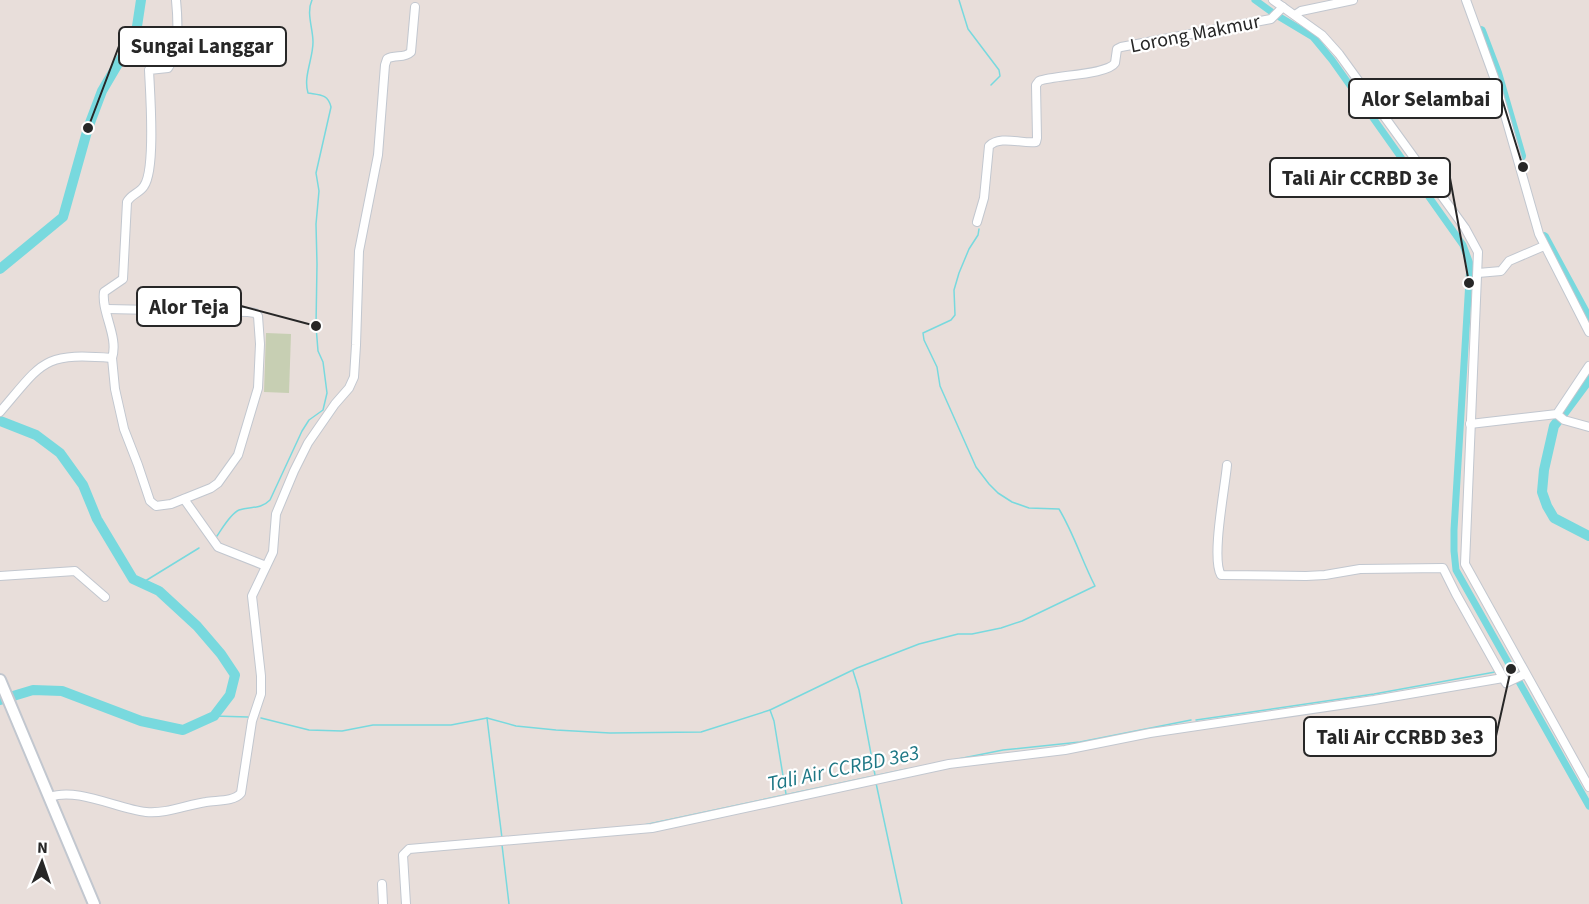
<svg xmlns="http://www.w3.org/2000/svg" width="1589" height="904" viewBox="0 0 1589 904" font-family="'Source Sans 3',sans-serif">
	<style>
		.cemetery { fill: #c7cfb3 }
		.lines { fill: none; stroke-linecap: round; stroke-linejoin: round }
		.stream { stroke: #78d9de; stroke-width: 1.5 }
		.canal { stroke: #78d9de; stroke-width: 7 }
		.river { stroke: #78d9de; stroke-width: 10 }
		.street-casing { stroke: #c2c7cf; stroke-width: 10 }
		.secondary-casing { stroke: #c2c7cf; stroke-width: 14 }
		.street { stroke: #fff; stroke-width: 8 }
		.secondary { stroke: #fff; stroke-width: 10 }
		.labels { text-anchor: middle; stroke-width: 4.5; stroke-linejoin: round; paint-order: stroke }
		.street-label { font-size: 20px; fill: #272727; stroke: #fff }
		.water-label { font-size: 21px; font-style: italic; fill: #1d7785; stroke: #fff }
		.leader { fill: none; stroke: #272727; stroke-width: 2 }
		.callout-dot { fill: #272727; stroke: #fff; stroke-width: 2 }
		.callout { fill: #fff; stroke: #272727; stroke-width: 2 }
		.callout-label { font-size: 21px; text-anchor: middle; font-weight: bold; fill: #272727 }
	</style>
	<rect width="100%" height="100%" fill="#e8deda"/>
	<polygon class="cemetery" points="266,333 291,334 289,393 264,392"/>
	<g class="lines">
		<g class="stream">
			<polyline points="959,0 968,29 999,70 1000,76 991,85"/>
			<path d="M217,536C222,529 230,514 239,510C251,506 260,510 270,500L302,431L309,420L323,410L327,393L323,362L318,351L316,326L317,264L316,224L319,191L316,173L331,107C328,94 320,95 308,93C303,77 313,59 313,42C313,28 306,13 312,0"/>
			<polyline points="142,583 199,548"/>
			<polyline points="1505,670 1511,669"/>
			<polyline points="853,671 859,690 875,775"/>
			<polyline points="770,710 774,721 786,794"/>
			<polyline points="214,716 248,717"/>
			<path d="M261,718L309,730L342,731L373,725H451L487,718L516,726L556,730L610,733L701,732L770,710L857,668L919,644L958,634H972L1001,628L1022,621L1095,586C1082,561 1074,534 1059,509L1029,508L1012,502L998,493L989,484L976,467L940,386L937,367L924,340L923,333L951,320L955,315L954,290L959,273L969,249L978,235L979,229"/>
			<polyline points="487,718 502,838"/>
			<polyline points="1196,720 1374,694 1495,672"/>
			<polyline points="953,760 1003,750 1080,742 1191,720"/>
			<polyline points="876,783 902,904"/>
			<polyline points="644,825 907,769"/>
			<polyline points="502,845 509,904"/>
		</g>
		<g class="canal">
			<polyline points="1255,0 1273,13"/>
			<polyline points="1278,16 1313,37 1332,60 1463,245 1470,264 1454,530 1454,551 1456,570 1589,806"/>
		</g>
		<g class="river">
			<polyline points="1481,31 1497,73 1521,156"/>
			<polyline points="1544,237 1589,320"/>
			<polyline points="0,269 63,217 88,128 102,91 136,33 141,0"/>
			<polyline points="1589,379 1554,426 1544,470 1542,492 1547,506 1554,518 1589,536"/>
			<polyline points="0,421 36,435 60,453 83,485 97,519 133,579 159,591 197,626 221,654 235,675 230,695 214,716 183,730 141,721 62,691 33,690 0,700"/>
		</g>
		<defs>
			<g id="street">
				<polyline points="1273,0 1322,35 1339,54 1465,228 1478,252 1465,564 1589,787"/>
				<polyline points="1466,0 1495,80 1539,234 1589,332"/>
				<polyline points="1295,15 1301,11 1353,0"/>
				<path d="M977,222L984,198L989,146C1000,135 1022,144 1036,142L1037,138L1036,85L1039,81C1055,75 1107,75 1115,63L1117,49L1121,47L1271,19L1283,7"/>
				<polyline points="1478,273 1501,271 1509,261 1544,246"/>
				<polyline points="107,309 248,312 255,313 258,316 260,344 258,388 238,455 218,483 211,488 171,504 156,506 150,501 138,465 124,429 115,389 112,358"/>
				<path d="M0,412C43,362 42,352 112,358C119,337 101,312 104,292L123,279L127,202C131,194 140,193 144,186C156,169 150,93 149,70L168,68C180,51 178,20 176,0"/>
				<polyline points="1557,414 1564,420 1589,427"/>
				<polyline points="1470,424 1557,414 1589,366"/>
				<path d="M1227,465C1225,488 1211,558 1221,575L1306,576L1325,575L1360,569L1443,568L1456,594L1506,683L1525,674"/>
				<polyline points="184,499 218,547 266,566"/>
				<polyline points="0,576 75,571 105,597"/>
				<path d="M50,797C77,787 118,809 146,812C166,814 186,805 206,802C216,800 234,802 241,793L252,721L261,694V676L252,596L273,552L276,514L294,471L308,443L335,404L349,388L354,377L356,345L359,251L378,155L385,65L387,59C395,54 404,59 411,52L415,7"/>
				<polyline points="382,884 383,904"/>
				<polyline points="406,904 403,855 409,849 652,828 949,764 1065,750 1150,733 1374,700 1503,678"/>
			</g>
			<polyline id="secondary" points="0,680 94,904"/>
		</defs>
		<use href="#street" class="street-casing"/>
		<use href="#secondary" class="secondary-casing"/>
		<use href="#street" class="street"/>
		<use href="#secondary" class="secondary"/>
	</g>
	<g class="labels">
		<g class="street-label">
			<text transform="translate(1195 33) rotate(-11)" y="7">Lorong Makmur</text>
		</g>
		<g class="water-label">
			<text transform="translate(843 768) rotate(-12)" y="7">Tali Air CCRBD 3e3</text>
		</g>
	</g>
	<path class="leader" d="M88 128L119 46M1523 167L1502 99M1469 283L1450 178M316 326L241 306M1511 669L1496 736"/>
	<g class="callout-dot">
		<circle cx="88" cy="128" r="6"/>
		<circle cx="1523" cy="167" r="6"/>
		<circle cx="1469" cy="283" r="6"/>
		<circle cx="316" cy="326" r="6"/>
		<circle cx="1511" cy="669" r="6"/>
	</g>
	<g class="callout">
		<rect x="119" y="27" width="167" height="39" rx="6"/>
		<rect x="1349" y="79" width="153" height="39" rx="6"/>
		<rect x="1270" y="158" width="180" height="39" rx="6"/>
		<rect x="137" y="287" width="104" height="39" rx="6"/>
		<rect x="1304" y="717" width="192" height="39" rx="6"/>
	</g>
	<g class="callout-label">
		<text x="202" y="53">Sungai Langgar</text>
		<text x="1426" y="106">Alor Selambai</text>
		<text x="1360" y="185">Tali Air CCRBD 3e</text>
		<text x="189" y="314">Alor Teja</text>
		<text x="1400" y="744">Tali Air CCRBD 3e3</text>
	</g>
	<g transform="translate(42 862) rotate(2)" stroke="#ffffff" stroke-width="4.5" paint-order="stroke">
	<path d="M0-4.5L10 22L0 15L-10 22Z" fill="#272727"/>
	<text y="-9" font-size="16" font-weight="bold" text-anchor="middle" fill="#272727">N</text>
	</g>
</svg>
